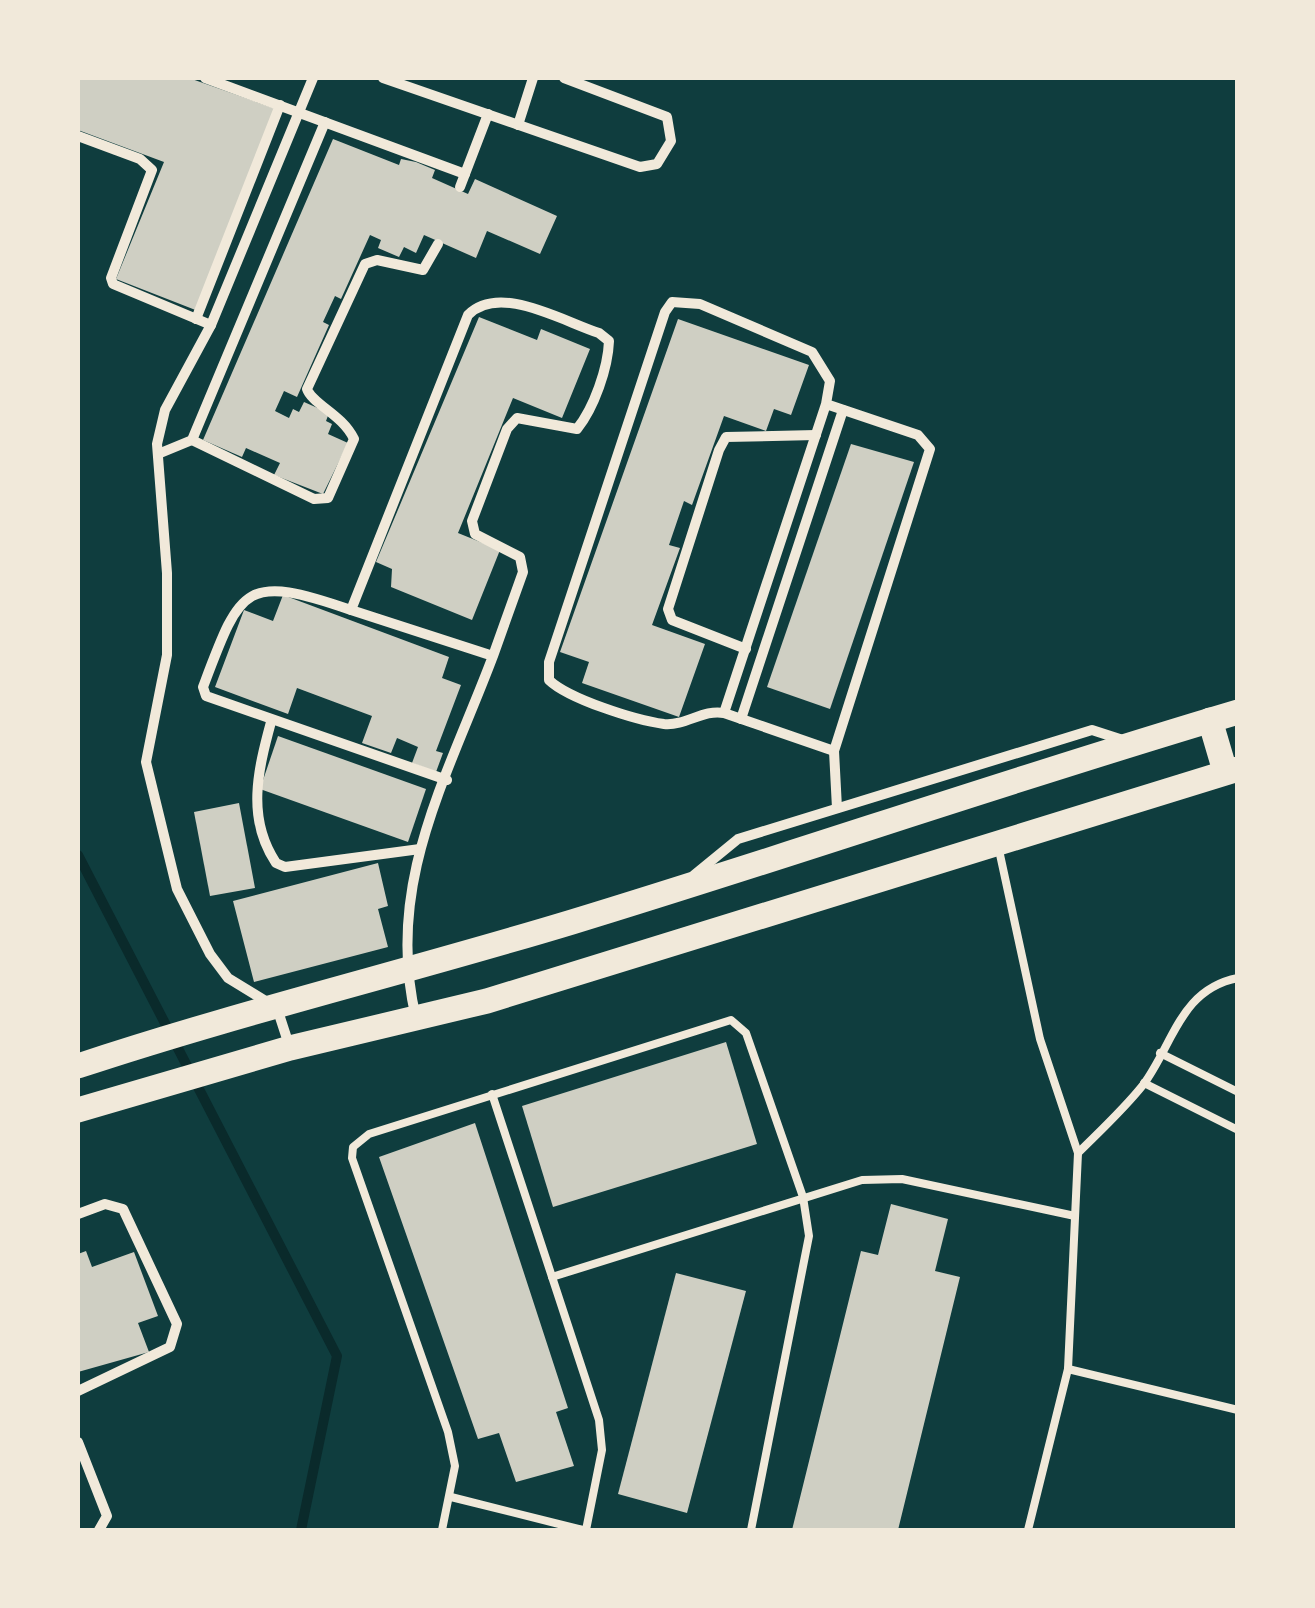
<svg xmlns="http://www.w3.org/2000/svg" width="1315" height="1608" viewBox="0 0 1315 1608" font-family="'Work Sans',sans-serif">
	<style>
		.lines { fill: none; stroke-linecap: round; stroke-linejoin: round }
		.stream { stroke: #0a2a2b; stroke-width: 10 }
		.building { fill: #cfcfc3 }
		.service { stroke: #f1e9da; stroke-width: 8 }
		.minor { stroke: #f1e9da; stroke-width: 10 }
		.primary { stroke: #f1e9da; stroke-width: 25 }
	</style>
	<rect width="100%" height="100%" fill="#0f3d3e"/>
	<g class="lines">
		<polyline class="stream" points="78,855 337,1356 301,1530"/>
	</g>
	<g class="building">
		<polygon points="78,78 189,78 276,109 198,311 116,279 164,162 78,130"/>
		<polygon points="333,139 399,165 401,159 416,162 435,170 432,178 468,194 475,179 557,216 540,254 487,231 476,258 424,235 416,253 404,247 399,257 378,248 381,240 370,235 341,299 335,296 323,322 329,325 297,397 284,391 275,411 289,418 293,409 299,412 304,402 329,413 326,421 332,424 328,434 348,443 323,494 274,475 280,463 246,448 242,457 203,440"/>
		<polygon points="479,317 537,340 541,329 590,349 562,418 513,398 458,533 500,550 472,620 391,587 392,569 376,562"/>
		<polygon points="678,319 809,365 791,415 774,409 766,431 724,416 692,505 684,501 669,545 680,548 652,625 705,644 679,717 582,683 589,662 560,652"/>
		<polygon points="851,444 914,462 830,709 767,687"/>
		<polygon points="283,595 449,657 442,678 461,685 436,751 443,753 436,772 412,763 418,747 397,738 391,753 362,743 372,716 297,688 288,714 215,687 244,610 273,621"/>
		<polygon points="278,736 426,789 408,842 260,789"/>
		<polygon points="239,803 255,888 210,896 194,812"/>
		<polygon points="378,863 388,906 378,909 388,947 254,982 233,901"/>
		<polygon points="726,1042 757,1144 553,1207 522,1106"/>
		<polygon points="475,1123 568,1408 556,1412 574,1466 516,1482 499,1433 478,1439 379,1157"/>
		<polygon points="891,1204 948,1219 935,1271 960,1277 898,1530 792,1530 861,1251 878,1255"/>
		<polygon points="86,1251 92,1267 134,1252 158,1316 138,1323 149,1352 78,1372 78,1254"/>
		<polygon points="676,1273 746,1291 687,1513 618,1494"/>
	</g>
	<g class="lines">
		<g class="service">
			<polyline points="999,850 1040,1039 1078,1153"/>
			<polyline points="1160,1053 1238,1092"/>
			<polyline points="1144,1083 1238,1130"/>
			<polyline points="492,1094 599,1420 602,1450 586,1530"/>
			<polyline points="552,1277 862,1180 902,1179 1075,1216"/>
			<polyline points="1068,1369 1238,1410"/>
			<polyline points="451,1497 583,1530"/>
			<polyline points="442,1530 455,1466 448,1432 352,1158 353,1147 369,1134 731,1020 746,1033 803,1197 809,1236 751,1530"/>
			<path d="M1028,1530L1068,1369L1078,1153C1100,1131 1124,1109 1143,1085C1173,1045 1180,989 1238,978"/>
		</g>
		<g class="minor">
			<polyline points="205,78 465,174"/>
			<polyline points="383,78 640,167 657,164 671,141 667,117 564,78"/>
			<polyline points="518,125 533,78"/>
			<polyline points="78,136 140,159 152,170 111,278 113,284 211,325"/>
			<polyline points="460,187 488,114"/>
			<polyline points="196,319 280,105"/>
			<path d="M192,440L314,499L328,498L354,439C342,414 312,404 307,389L365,264L377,260L423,270L438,244"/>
			<polyline points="158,454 192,440 325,122"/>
			<path d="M351,610C244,573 241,586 203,687L206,696L447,780"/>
			<polyline points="746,649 672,620 668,609 719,450 726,437 816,435"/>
			<path d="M724,713L826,404L918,435L930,449L834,751L724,713C703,709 686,726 664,724C635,720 569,699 549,680V662L665,312L672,302L700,304L812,352L830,381L826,404"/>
			<polyline points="741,719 843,410"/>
			<path d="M271,722C258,770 246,818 276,863L285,867L420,849"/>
			<polyline points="834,751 837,808"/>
			<polyline points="694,875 738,839 1092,730 1126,741"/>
			<path d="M416,1018C384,885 447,778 493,656L351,610L468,315C499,283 562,321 599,333L609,341C608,368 594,408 577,429L517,418L507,429L472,521L475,534L520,557L523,572L493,656"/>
			<polyline points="290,1048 277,1008 228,978 210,954 177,889 146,762 167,655 167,573 157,444 165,410 211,325 313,78"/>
			<polyline points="78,1214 105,1204 123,1209 177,1324 170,1347 78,1391"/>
			<polyline points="78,1442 107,1516 99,1530"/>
		</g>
		<g class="primary">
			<polyline points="1210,720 1225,771"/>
			<path d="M78,1066C241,1012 407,972 572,922C795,854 1015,778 1238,712"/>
			<polyline points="78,1110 290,1048 487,1001 1238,769"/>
		</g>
	</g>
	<rect width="1315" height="1608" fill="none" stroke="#f1e9da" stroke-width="160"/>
</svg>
